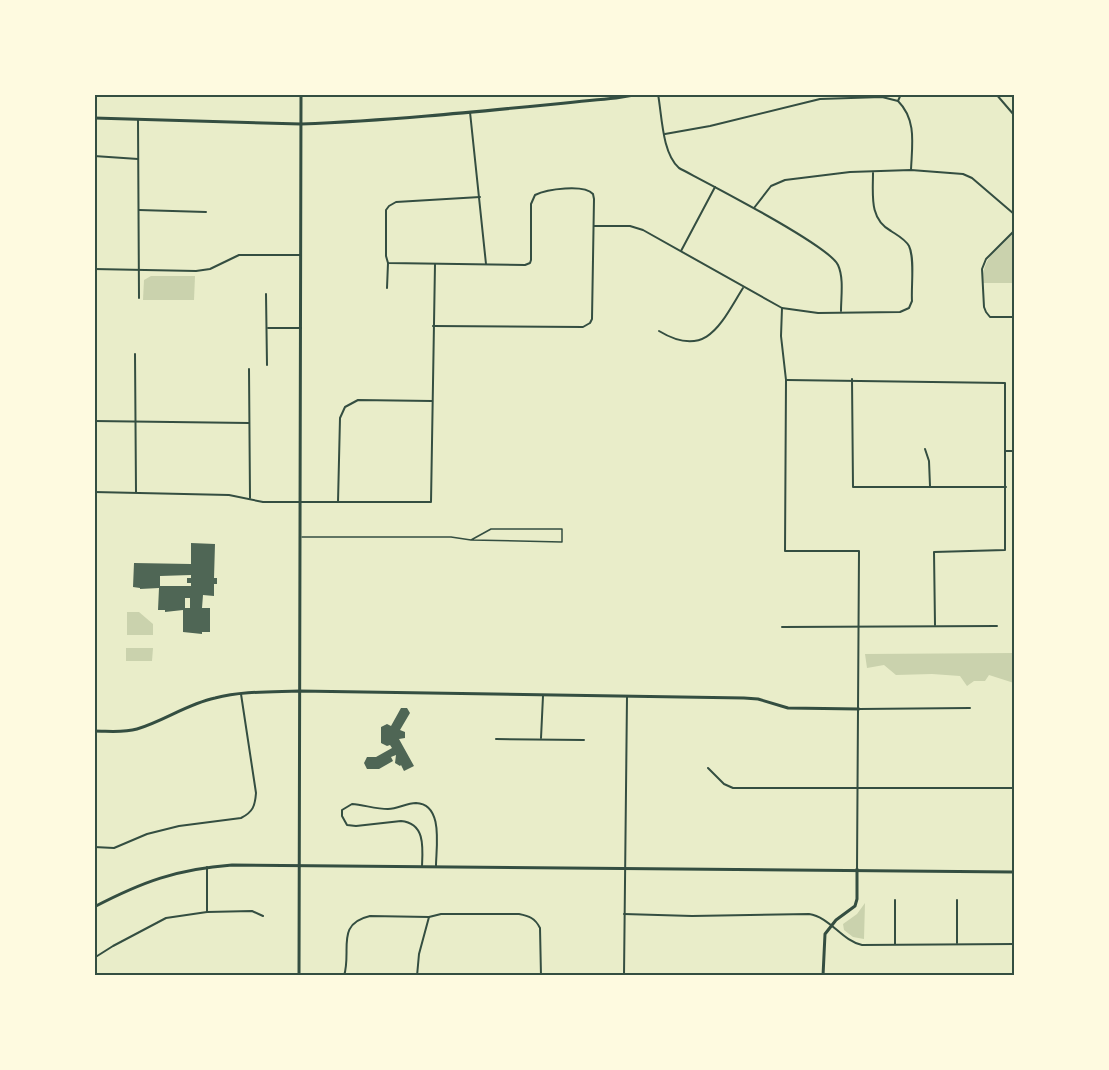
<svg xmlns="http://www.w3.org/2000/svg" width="1109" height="1070" viewBox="0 0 1109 1070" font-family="Merriweather,serif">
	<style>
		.green { fill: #cad2ad }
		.building { fill: #4f6655; fill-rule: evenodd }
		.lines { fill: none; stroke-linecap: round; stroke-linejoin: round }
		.service { stroke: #344e41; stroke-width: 1.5 }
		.minor { stroke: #344e41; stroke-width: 2 }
		.tertiary { stroke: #344e41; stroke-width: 3 }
		.neatline { fill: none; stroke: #344e41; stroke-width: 2 }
	</style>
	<rect width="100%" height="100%" fill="#e9edc9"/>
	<g class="green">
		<path d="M1014,231V283H982C983,257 997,248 1014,231Z"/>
		<polygon points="151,276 195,276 194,300 143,300 144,280"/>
		<polygon points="127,612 139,612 153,624 153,635 127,635"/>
		<polygon points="126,648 153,648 152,661 126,661"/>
		<polygon points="1014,653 1014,683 989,675 985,681 974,681 967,686 960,676 932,674 896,675 884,665 867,668 865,654"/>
		<polygon points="865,903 864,939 853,937 844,930 843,924 857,914"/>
	</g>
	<g class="building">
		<path d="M191,543L215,544L214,578H217V584H214V596L203,595L202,608H210V632H202V634L183,632V610L165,612V610H158L159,588L140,589V588L133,587L134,563L191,564ZM191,575V578H187V583H191V586H160V576ZM185,598H190V608H185Z"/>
		<polygon points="401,708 407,708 410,713 400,730 405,732 405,738 399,739 414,766 404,771 401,765 400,766 395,763 396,755 391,757 393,761 379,769 367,769 364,763 367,757 376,757 392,748 390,745 387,746 381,743 381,727 387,724 391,726"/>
	</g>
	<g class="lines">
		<polyline class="service" points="302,537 451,537 471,540 562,542 562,529 491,529 471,540"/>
		<g class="minor">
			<path d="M658,94C662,116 662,153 679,168C705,182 829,245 838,265C844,278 841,297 841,311"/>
			<path d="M901,94L898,101C917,120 912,145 911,170"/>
			<polyline points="996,94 1014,115"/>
			<polyline points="470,112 486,264"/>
			<polyline points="138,120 139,298"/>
			<polyline points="665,134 710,126 820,99 882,97 898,101"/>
			<polyline points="94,156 138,159"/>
			<polyline points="754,208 771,186 785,180 850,172 911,170 963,174 972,178 1014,214"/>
			<polyline points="139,210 206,212"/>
			<path d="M594,226H630L643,230L782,308L818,313L900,312L909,308L912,301C911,287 915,258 909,246C905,239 897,235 891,231C869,219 873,195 873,173"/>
			<polyline points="1014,231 986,259 982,269 984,307 986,312 990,317 1014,317"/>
			<polyline points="681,251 715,187"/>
			<polyline points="94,269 196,271 210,269 239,255 301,255"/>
			<polyline points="387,288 388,263"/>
			<polyline points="266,294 267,365"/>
			<polyline points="782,308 781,336 786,380 785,551 859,551 857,869"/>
			<path d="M433,326L583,327L590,323L592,319L594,199L593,194C584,184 547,189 535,195L531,204V260L530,263L525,265L388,263L386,256V210L389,206L396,202L480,197"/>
			<polyline points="268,328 301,328"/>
			<path d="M659,331C707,360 721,323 743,288"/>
			<polyline points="135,354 136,492"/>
			<polyline points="249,369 250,498"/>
			<polyline points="852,379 853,487 1006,487"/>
			<polyline points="787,380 1005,383 1005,550 934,552 935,625"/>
			<polyline points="94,421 249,423"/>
			<polyline points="925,449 929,461 930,486"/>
			<polyline points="1006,451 1014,451"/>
			<polyline points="94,492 229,495 263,502 431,502 435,264"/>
			<polyline points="338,502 340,418 345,407 358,400 432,401"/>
			<polyline points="782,627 997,626"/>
			<polyline points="859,709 970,708"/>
			<polyline points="541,738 543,696"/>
			<polyline points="496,739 584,740"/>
			<polyline points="708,768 724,784 733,788 1014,788"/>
			<path d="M94,847L114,848L147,834L179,826L241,818C253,812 255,806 256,793L241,694"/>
			<path d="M422,866C423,847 425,823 401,821L356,826L347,825L342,816V810L352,804C364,805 376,809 388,809C398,809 406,803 416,803C444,804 436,848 436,866"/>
			<polyline points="207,867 207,912"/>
			<polyline points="895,900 895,944"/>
			<polyline points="957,900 957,943"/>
			<path d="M624,914L692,916L809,914C830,917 842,941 862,945L1014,944"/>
			<polyline points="94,958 113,946 166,918 207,912 252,911 263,916"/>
			<path d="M344,976C352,950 335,924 370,916L429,917L441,914H519C529,916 535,918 540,928L541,976"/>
			<polyline points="417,976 419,954 429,917"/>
			<polyline points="624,976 627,697"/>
		</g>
		<g class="tertiary">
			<path d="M94,118L301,124C406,120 511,108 616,98L640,94"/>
			<path d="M94,731C109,731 123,733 137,729C164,721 187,704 215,698C242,691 271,692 299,691L744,698L758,699L788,708L859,709"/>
			<path d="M94,907C142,882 177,869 232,865L1014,872"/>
			<polyline points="299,976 301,94"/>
			<polyline points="823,976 825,934 836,920 855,906 857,899 857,869"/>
		</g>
	</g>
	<rect width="1109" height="1070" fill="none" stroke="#fefae0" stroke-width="192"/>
	<rect x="96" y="96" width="917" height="878" class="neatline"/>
</svg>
